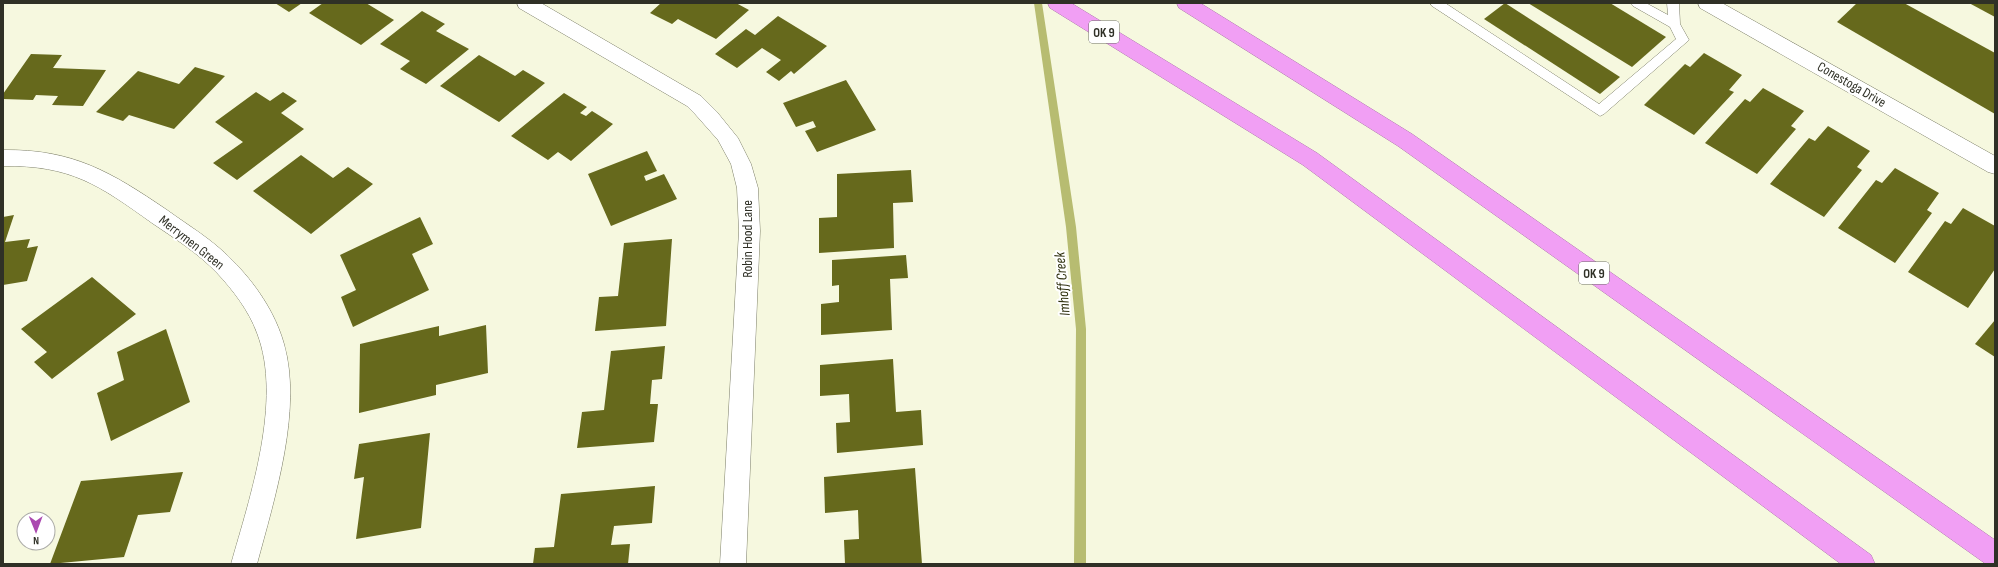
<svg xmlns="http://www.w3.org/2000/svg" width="1998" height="567" viewBox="0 0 1998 567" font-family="'Sofia Sans Condensed',sans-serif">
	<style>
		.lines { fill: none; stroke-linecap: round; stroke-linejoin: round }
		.stream { fill: #b7bc71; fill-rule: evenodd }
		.building { fill: #66691c }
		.lane-casing { stroke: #7c7e68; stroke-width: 1 }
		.street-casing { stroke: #7c7e68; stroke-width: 1 }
		.highway-casing { stroke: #ad78ac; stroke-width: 1 }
		.lane { fill: #fff; fill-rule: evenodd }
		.street { fill: #fff; fill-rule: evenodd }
		.highway { fill: #f19ff4; fill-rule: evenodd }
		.labels { text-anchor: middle; stroke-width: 4; stroke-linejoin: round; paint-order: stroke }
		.shield { fill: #fff; stroke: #6d6e67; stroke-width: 1 }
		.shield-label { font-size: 13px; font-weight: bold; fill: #2f3026 }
		.street-label { font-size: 14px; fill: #2f3026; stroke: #fff }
		.water-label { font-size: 15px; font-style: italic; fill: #323312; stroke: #fff }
	</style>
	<rect width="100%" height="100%" fill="#f6f8df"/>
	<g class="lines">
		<polygon class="stream" points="1034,3 1042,3 1076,227 1086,329 1086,564 1074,564 1076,329 1066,227"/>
	</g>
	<g class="building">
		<polygon points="275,3 302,3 289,12"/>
		<polygon points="323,3 366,3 394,20 361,45 309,13"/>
		<polygon points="661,3 736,3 749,10 716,39 678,19 672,24 650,13"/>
		<polygon points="1505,3 1620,77 1600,94 1484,19"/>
		<polygon points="1528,3 1610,3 1666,37 1632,67"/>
		<polygon points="1857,3 1904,3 1995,53 1995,114 1837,22"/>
		<polygon points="1969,3 1995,3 1995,17"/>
		<polygon points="422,11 445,24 436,31 469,49 426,84 400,69 410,61 380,44"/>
		<polygon points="778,16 827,46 794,74 791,71 779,81 766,72 781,60 762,48 737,68 715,54 746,29 755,35"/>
		<polygon points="1704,53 1742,75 1729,90 1734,92 1694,135 1644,105 1685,64 1690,67"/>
		<polygon points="31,54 62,55 53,68 106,70 83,106 52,105 58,96 36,95 33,100 3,99 3,94"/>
		<polygon points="479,55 515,76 523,70 545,83 499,122 440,86"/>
		<polygon points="195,67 225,76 174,129 129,115 123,121 96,112 138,71 179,84"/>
		<polygon points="846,80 876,130 817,152 805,131 816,127 813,121 796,127 783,103"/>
		<polygon points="1763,88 1804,111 1791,126 1796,129 1757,174 1705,143 1745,99 1750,102"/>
		<polygon points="256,92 270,101 283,92 297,101 281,113 304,129 237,180 213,163 243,142 215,122"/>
		<polygon points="564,93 587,107 580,113 586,116 592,111 613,124 571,161 558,152 548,160 511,136"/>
		<polygon points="1828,126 1870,151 1857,167 1862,170 1824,217 1770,184 1809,138 1815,141"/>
		<polygon points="647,151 657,171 644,176 646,181 664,174 677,199 611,226 588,174"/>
		<polygon points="301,155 333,178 348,167 373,184 311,234 253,191"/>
		<polygon points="1895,168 1939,193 1927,210 1932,213 1895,263 1838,228 1876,180 1882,183"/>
		<polygon points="911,170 913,202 893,203 894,248 819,253 819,218 837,217 837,174"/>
		<polygon points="1963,208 1995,226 1995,269 1968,308 1908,272 1945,221 1951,224"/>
		<polygon points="14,215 5,242 30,239 27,248 38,246 27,281 3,285 3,217"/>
		<polygon points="420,217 433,244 412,254 429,290 353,327 341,297 356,290 340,255"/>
		<polygon points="672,239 666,326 595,331 599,297 618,296 624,243"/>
		<polygon points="906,255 908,278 890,279 892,330 821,335 821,304 839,302 839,285 832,286 832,260"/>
		<polygon points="92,277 136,314 52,379 34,362 47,352 21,329"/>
		<polygon points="1995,320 1995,357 1975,344"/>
		<polygon points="486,325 488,373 436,385 436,395 359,413 360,344 439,326 439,336"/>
		<polygon points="166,329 190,402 111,441 97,393 124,380 117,352"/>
		<polygon points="665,346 662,379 652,380 650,404 658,404 654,442 577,448 582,412 604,410 611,351"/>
		<polygon points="893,359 896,412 921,410 923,445 837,453 836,423 850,422 849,394 820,396 820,365"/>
		<polygon points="430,433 421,528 356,539 364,477 354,479 359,444"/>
		<polygon points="915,468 922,564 845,564 844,540 859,539 858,510 825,513 824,477"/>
		<polygon points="183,472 170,512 138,515 124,557 50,564 81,481"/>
		<polygon points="655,486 652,523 614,526 611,545 630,544 628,564 533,564 535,548 554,547 561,494"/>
	</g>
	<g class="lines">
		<defs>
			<polygon id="lane" points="1430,3 1445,3 1599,104 1676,39 1670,27 1633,6 1631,3 1646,3 1668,15 1667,3 1679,3 1680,24 1689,40 1604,114 1600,116 1432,6"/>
			<g id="street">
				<polygon points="517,3 541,3 701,96 717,112 738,138 751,164 758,188 760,231 746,564 720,564 739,231 737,188 731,164 718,140 695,114 687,106 519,8"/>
				<polygon points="1698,3 1722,3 1995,156 1995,174 1988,172 1700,8"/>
				<path d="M3,150C73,149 111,172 167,210C189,226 213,240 232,260C255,283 275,312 284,344C303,410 274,500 257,564H231C250,497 283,400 257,333C249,311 233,290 217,273C198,253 174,238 152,223C99,185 71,165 3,166Z"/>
			</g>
			<g id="highway">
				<polygon points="1048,3 1071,3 1317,153 1871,555 1875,564 1841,564 1303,165 1050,8"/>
				<polygon points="1177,3 1200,3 1412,134 1995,540 1995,564 1986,564 1398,146 1179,8"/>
			</g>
		</defs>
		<use href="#lane" class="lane-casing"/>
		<use href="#street" class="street-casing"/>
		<use href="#highway" class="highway-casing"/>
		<use href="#lane" class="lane"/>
		<use href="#street" class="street"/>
		<use href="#highway" class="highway"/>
	</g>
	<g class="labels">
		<g class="shield">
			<rect x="1089" y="21" width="30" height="22" rx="3"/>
			<rect x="1579" y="262" width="30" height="22" rx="3"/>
		</g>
		<g class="shield-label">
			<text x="1104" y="37">OK 9</text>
			<text x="1594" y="278">OK 9</text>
		</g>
		<g class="street-label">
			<text transform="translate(1852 84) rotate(30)" y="5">Conestoga Drive</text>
			<text transform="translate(747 239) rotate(-90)" y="5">Robin Hood Lane</text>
			<text transform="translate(192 242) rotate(38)" y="5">Merrymen Green</text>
		</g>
		<g class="water-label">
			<text transform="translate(1062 284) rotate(-95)" y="5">Imhoff Creek</text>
		</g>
	</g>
	<rect width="1998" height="567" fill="none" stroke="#2f3026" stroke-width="8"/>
	<g transform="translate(36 531) rotate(179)"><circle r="19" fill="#ffffff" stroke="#acaca8"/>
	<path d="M0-3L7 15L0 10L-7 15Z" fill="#ab49b0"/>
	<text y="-6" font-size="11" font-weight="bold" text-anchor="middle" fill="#2f3026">N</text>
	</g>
</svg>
